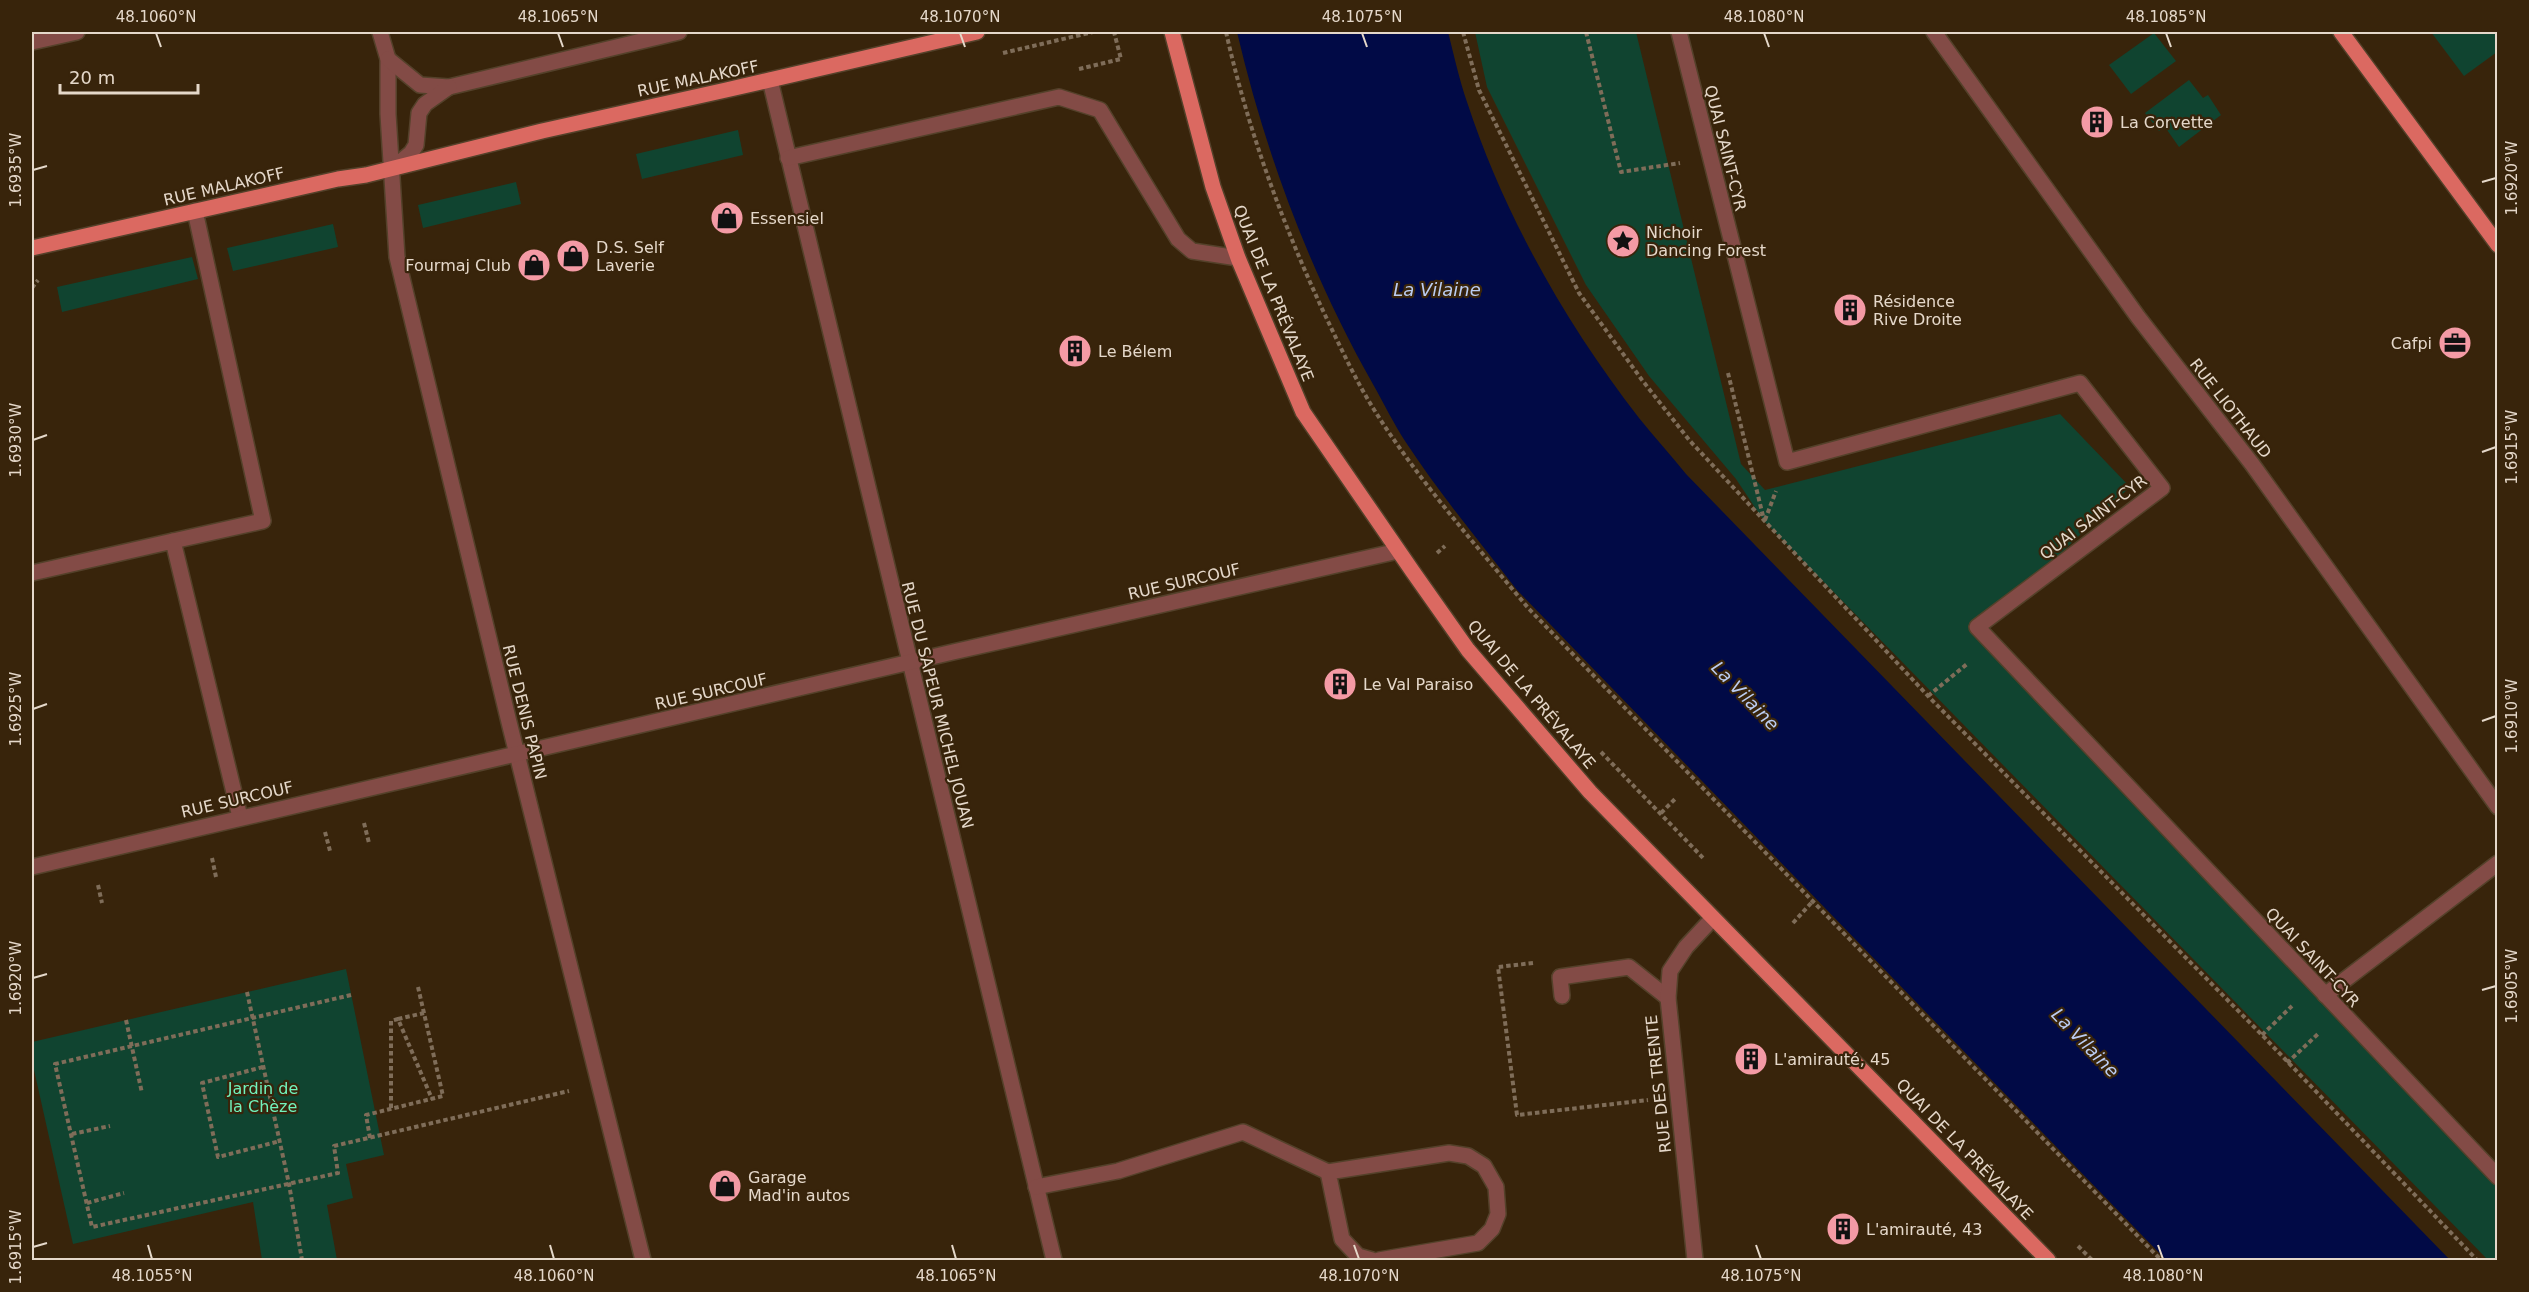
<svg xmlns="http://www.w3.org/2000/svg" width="2529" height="1292" viewBox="0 0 2529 1292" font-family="'DejaVu Sans',sans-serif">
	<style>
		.green { fill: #104430 }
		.water { fill: #010a46 }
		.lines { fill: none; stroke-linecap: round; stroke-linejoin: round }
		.minor-casing { stroke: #54412a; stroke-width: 18 }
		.major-casing { stroke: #54412a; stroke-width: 18 }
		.path { stroke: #7f6d59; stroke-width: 4; stroke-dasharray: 4.5 3; stroke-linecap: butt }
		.minor { stroke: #834b46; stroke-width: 15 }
		.major { stroke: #db6961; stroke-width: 15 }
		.ticks { fill: none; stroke: #e5d8ca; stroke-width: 2 }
		.labels { text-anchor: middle; stroke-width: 4.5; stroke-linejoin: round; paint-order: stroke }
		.street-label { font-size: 16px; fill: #e5d8ca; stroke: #38240b }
		.poi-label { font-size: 16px; fill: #e5d8ca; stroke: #38240b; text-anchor: start }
		.park-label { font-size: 16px; fill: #71f3bd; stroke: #38240b }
		.water-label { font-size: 18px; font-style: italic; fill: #bbcdf3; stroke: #38240b }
		.neatline { fill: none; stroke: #e5d8ca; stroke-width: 2 }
		.ticks-label { font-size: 15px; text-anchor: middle; fill: #e5d8ca }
	</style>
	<rect width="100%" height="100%" fill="#38240b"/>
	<g class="green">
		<polygon points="1475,32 1636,32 1741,464 1765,490 2060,414 2130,487 1986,625 2497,1164 2497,1260 2488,1260 1764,521 1736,479 1649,376 1586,285 1487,87"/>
		<polygon points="2431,32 2497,32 2497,52 2464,76"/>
		<polygon points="2154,33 2176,61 2131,94 2109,65"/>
		<polygon points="2189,80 2203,98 2208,95 2221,115 2179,147 2165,127 2159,131 2145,113"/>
		<polygon points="738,130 743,155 642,179 636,154"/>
		<polygon points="516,182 521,204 423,228 418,205"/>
		<polygon points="333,224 338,247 233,271 227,248"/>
		<polygon points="192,257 198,279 62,312 57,287"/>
		<polygon points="346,969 384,1155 346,1164 353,1198 327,1205 337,1260 262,1260 253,1202 73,1244 32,1061 32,1042"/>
	</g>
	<path class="water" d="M1237,32H1448C1454,55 1459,79 1467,102C1504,215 1566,324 1639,418C1654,437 1671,455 1686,474L2450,1260H2166L1517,590C1479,541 1439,493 1405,441C1394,424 1384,404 1374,386C1311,275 1266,156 1237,32Z"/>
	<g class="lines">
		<defs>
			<g id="minor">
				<polyline points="380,32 388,59 388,114 397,257 509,722 643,1260"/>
				<polyline points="1679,32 1787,462 2080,383 2162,488 1977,627 2498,1177"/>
				<polyline points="1934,32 2138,317 2252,464 2498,807"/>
				<polyline points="32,42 77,32"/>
				<polyline points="388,59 420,85 449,87 679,32"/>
				<polyline points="770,80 1054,1260"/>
				<polyline points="788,158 1059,97 1100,110 1178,239 1192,251 1238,258"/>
				<polyline points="393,168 411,153 416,145 419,113 425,104 449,87"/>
				<polyline points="173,541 263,521 195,211"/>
				<polyline points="32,573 173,541 240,817"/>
				<polyline points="32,867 953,652 1398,551"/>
				<polyline points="2325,995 2498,863"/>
				<polyline points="1562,996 1560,977 1629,967 1668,998"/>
				<polyline points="1036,1187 1118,1171 1243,1132 1328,1172"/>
				<polyline points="1372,1260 1358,1256 1342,1239 1328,1172 1449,1153 1468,1156 1484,1166 1496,1187 1498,1214 1492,1229 1478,1243 1379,1260"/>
				<polyline points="1695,1260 1668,998 1670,971 1686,947 1713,918"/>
			</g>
			<g id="major">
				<polyline points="1172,32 1213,187 1238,258 1303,412 1413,572 1468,650 1590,792 2048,1260"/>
				<polyline points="2341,32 2498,245"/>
				<polyline points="32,248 338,179 366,175 542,131 726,90 977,32"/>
			</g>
		</defs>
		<use href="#minor" class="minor-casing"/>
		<use href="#major" class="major-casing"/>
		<g class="path">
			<path d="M1226,32C1248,130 1282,223 1325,315C1340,346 1355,379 1373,408C1418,480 1475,544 1529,609L2161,1260"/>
			<polyline points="1463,32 1479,90 1579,293 1642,380 1690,441 1928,696 2262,1035 2477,1260"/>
			<polyline points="1586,32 1621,172 1680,163"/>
			<polyline points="1003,53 1093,32"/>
			<polyline points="1079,69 1121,59 1114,32"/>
			<polyline points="32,288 38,280"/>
			<polyline points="1728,373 1764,520"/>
			<polyline points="1765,520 1776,491"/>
			<polyline points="1437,553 1445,546"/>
			<polyline points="1928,696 1967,664"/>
			<polyline points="1601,752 1704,859"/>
			<polyline points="1661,813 1675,799"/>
			<polyline points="364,823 369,843"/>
			<polyline points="325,832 330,851"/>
			<polyline points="212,858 216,877"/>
			<polyline points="98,885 102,903"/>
			<polyline points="1793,923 1812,902"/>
			<polyline points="1533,963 1498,967 1517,1115 1648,1100"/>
			<polyline points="247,992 289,1184 302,1260"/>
			<polyline points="351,995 55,1064 92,1227 338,1173 334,1146 569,1091"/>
			<polyline points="398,1019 424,1013"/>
			<polyline points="126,1020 142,1093"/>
			<polyline points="2262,1035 2292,1006"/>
			<polyline points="2287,1063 2319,1033"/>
			<polyline points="263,1067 202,1083 218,1157 280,1141"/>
			<polyline points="391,1108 391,1021 398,1019 432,1099"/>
			<polyline points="72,1134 110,1126"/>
			<polyline points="370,1138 366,1115 443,1096 418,987"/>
			<polyline points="87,1203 124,1193"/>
			<polyline points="2078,1246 2092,1260"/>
		</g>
		<use href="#minor" class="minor"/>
		<use href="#major" class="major"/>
	</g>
	<path class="ticks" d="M156,33L161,47M558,33L563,47M960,33L965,47M1362,33L1367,47M1764,33L1769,47M2166,33L2171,47M33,170L47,166M2482,182L2496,178M33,440L47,435M2482,452L2496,447M33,709L47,704M2482,721L2496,716M33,978L47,974M2482,990L2496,986M148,1245L152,1259M550,1245L554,1259M952,1245L956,1259M1354,1245L1359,1259M1756,1245L1761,1259M2158,1245L2163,1259M33,1247L47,1243"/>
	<defs>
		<symbol id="building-disc" viewBox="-11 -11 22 22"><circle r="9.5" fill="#f49aa5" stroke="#38240b"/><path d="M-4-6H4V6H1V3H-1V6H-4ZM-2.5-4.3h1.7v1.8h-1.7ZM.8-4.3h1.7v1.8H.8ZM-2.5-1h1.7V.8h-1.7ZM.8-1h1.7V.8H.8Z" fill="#111"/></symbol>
		<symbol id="shop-disc" viewBox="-11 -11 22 22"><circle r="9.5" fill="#f49aa5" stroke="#38240b"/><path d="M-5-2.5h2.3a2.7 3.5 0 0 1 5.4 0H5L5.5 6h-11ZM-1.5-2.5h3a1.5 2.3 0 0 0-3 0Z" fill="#111"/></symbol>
		<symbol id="sight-disc" viewBox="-11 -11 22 22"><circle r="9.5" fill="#f49aa5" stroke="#38240b"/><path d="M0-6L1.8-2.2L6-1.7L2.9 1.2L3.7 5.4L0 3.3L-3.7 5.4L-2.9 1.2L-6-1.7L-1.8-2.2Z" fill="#111"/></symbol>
		<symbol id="office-disc" viewBox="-11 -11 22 22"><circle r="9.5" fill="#f49aa5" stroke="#38240b"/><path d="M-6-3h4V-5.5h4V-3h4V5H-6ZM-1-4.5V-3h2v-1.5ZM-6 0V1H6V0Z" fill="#111"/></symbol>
	</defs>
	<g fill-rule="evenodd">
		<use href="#building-disc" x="2078" y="103" width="38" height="38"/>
		<use href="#shop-disc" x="708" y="199" width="38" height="38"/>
		<use href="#sight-disc" x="1604" y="222" width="38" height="38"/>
		<use href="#shop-disc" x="554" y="237" width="38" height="38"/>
		<use href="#shop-disc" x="515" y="246" width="38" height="38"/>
		<use href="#building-disc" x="1831" y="291" width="38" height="38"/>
		<use href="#office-disc" x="2436" y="324" width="38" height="38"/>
		<use href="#building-disc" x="1056" y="332" width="38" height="38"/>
		<use href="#building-disc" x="1321" y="665" width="38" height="38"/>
		<use href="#building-disc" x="1732" y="1040" width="38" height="38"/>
		<use href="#shop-disc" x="706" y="1167" width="38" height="38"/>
		<use href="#building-disc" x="1824" y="1210" width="38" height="38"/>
	</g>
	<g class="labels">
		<g class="street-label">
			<text transform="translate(698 78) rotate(-12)" y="6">RUE MALAKOFF</text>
			<text transform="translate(1726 148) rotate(76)" y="6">QUAI SAINT-CYR</text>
			<text transform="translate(224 186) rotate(-13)" y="6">RUE MALAKOFF</text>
			<text transform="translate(1274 293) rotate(68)" y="6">QUAI DE LA PRÉVALAYE</text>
			<text transform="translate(2231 408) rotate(52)" y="6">RUE LIOTHAUD</text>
			<text transform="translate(2093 517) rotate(-37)" y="6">QUAI SAINT-CYR</text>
			<text transform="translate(1184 581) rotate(-13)" y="6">RUE SURCOUF</text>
			<text transform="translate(711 691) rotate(-13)" y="6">RUE SURCOUF</text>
			<text transform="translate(1532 694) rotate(50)" y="6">QUAI DE LA PRÉVALAYE</text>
			<text transform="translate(938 705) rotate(76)" y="6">RUE DU SAPEUR MICHEL JOUAN</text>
			<text transform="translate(525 712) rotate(76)" y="6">RUE DENIS PAPIN</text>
			<text transform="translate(237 799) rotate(-13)" y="6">RUE SURCOUF</text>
			<text transform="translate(2313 957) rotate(47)" y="6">QUAI SAINT-CYR</text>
			<text transform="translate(1658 1084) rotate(-96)" y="6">RUE DES TRENTE</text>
			<text transform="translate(1965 1149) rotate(46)" y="6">QUAI DE LA PRÉVALAYE</text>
		</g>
		<g class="poi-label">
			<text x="2120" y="128">La Corvette</text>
			<text x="750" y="224">Essensiel</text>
			<text x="1646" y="238">Nichoir<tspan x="1646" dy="18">Dancing Forest</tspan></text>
			<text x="596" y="253">D.S. Self<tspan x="596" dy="18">Laverie</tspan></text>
			<text x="511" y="271" text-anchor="end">Fourmaj Club</text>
			<text x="1873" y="307">Résidence<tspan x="1873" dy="18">Rive Droite</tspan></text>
			<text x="2432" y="349" text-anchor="end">Cafpi</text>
			<text x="1098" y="357">Le Bélem</text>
			<text x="1363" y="690">Le Val Paraiso</text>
			<text x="1774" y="1065">L'amirauté, 45</text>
			<text x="748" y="1183">Garage<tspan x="748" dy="18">Mad'in autos</tspan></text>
			<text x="1866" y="1235">L'amirauté, 43</text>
		</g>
		<g class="park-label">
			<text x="263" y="1094">Jardin de<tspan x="263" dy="18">la Chèze</tspan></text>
		</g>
		<g class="water-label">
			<text x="1437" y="296">La Vilaine</text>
			<text transform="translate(1745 696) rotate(46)" y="6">La Vilaine</text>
			<text transform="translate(2085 1043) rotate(46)" y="6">La Vilaine</text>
		</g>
	</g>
	<rect width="2529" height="1292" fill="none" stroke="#38240b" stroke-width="66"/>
	<path d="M60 84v9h138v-9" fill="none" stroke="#e5d8ca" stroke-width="3"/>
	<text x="69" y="84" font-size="18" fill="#e5d8ca" stroke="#38240b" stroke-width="4.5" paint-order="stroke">20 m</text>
	<rect x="33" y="33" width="2463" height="1226" class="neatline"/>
	<g class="ticks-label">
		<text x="156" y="22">48.1060°N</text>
		<text x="558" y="22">48.1065°N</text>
		<text x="960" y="22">48.1070°N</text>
		<text x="1362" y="22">48.1075°N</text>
		<text x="1764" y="22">48.1080°N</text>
		<text x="2166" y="22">48.1085°N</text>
		<text transform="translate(16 170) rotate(-90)" y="5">1.6935°W</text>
		<text transform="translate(2512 178) rotate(-90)" y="5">1.6920°W</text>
		<text transform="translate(16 440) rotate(-90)" y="5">1.6930°W</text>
		<text transform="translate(2512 447) rotate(-90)" y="5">1.6915°W</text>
		<text transform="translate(16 709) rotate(-90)" y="5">1.6925°W</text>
		<text transform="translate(2512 716) rotate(-90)" y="5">1.6910°W</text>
		<text transform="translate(16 978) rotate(-90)" y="5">1.6920°W</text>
		<text transform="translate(2512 986) rotate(-90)" y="5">1.6905°W</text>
		<text transform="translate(16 1247) rotate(-90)" y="5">1.6915°W</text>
		<text x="152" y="1281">48.1055°N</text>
		<text x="554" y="1281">48.1060°N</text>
		<text x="956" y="1281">48.1065°N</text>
		<text x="1359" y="1281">48.1070°N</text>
		<text x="1761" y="1281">48.1075°N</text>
		<text x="2163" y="1281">48.1080°N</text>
	</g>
</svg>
